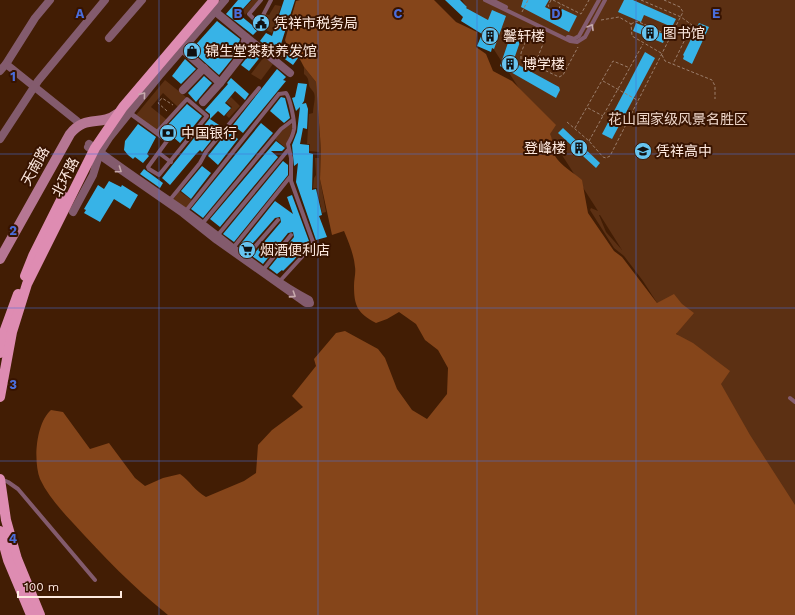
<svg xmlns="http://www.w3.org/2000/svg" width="795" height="615" viewBox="0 0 795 615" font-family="'Work Sans','Noto Sans SC',sans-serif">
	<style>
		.green { fill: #5c3013; fill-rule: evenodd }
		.forest { fill: #85451a }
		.building { fill: #37b3e7 }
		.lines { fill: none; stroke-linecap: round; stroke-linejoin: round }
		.path { stroke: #9b7e6c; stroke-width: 1; stroke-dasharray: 3 2; stroke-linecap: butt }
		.service { stroke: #835b6d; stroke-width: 4 }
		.minor { stroke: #835b6d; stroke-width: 8 }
		.secondary { stroke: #b67794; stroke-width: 10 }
		.primary { stroke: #de8cb2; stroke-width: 10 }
		.oneway { stroke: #c7aaac }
		.grid { fill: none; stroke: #4a6dda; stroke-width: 1; stroke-opacity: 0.55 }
		.labels { text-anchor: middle; stroke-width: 4; stroke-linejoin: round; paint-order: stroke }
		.poi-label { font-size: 14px; fill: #feeae0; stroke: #371300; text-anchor: start }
		.park-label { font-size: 14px; fill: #eed6c9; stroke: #371300 }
		.street-label { font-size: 14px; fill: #feeae0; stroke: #371300 }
		.grid-label { font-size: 13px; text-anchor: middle; font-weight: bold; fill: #4a6dda; stroke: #371300; stroke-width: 4; stroke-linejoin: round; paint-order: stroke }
	</style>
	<rect width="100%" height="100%" fill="#421d04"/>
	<g class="green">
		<polygon points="252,0 259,0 245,15 243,10"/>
		<path d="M462,0H795V615L752,451L643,281L624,256L614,248L590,210L591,208L598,211ZM599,215H600L622,250L606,232Z"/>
		<polygon points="275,5 281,6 272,33 264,29 267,21 263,19 265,14 269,15"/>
		<polygon points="264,57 273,64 261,80 251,74"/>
		<path d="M304,67L316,82L321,150L320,179L326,212L322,213L317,188H313L314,178L316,175L315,158H319V152L309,151L310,144H307L309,114L313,113C313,106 316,98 314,93C313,90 309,88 309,85C308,80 309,78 304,74Z"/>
		<polygon points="165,80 186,97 178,107 163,93 151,107 167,120 157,131 136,115"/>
		<polygon points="231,97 240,106 229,118 226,115 232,107 226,102"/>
		<polygon points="291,124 293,126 286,148 275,139 284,128"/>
		<polygon points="179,191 193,201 185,209 173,200"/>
	</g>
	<path class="forest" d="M300,0H434L456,22L477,32L476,47L486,54L493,71L512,81L556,125L550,134C554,141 551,149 555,156C560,165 574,173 582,180L588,213L614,251L622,257L657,303L674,294L682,304L694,313L676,334L693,343L730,371L721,384L750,435L795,505V615H168C133,587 103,556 73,523C61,510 48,496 40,479C33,461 36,423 51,410L63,412L90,449L109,443L135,478L145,486L163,478L180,474C190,481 195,491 206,497L244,481L256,473L258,445L272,430L303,407L292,396L316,366L314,359L336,333L345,331L378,349L385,358L397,389L412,410L427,419L447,394L448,368L438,350L425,340L416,324L399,312L387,319L376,323C358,313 354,307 354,286C354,279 356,273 355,267C354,255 349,243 344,231L332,235L320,179L321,150L316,82L304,67L293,46L286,43L285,40L296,1Z"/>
	<g class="building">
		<polygon points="238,0 251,0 241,11 242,13 241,16 258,30 253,35 226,14"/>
		<polygon points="284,0 295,0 281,44 292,47 298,58 293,65 260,41 266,33 272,36"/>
		<polygon points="445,0 460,0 467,7 466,8 488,20 492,10 506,16 494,49 492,48 491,52 477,46 482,34 461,21 463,17"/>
		<polygon points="523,0 549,0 545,7 559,14 562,9 577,16 569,32 521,7"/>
		<polygon points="624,0 633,0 676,19 672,27 644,15 641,22 618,12"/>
		<polygon points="217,21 240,39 236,54 219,75 191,50"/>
		<polygon points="636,23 666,35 663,43 633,31"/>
		<polygon points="699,23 709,27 692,64 683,59 684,56 683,55"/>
		<polygon points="511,34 521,39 513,62 559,87 560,90 556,98 500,66"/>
		<polygon points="253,50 261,56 249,71 241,65"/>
		<polygon points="645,52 655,58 612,139 602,134"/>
		<polygon points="185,59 196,69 181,84 172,76"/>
		<polygon points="277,69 286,77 283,80 286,81 243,133 233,125"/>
		<polygon points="204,76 212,83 196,102 188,93"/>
		<polygon points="231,78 249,94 245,100 235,91 225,103 231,108 224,116 218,111 210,119 222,127 202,152 200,150 196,154 170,185 162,178 210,118 210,114 205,110 228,84 227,83"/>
		<polygon points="298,83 307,84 304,101 302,104 306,103 308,109 307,129 303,128 300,144 309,145 309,153 313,154 312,190 316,189 322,215 319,216 327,237 316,240 296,182 298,163 294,166 292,145 297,132 300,107 296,111 292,98 295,97"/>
		<polygon points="281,97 285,98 290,118 284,123 270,111"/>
		<polygon points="187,104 202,116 180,143 164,129"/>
		<polygon points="261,123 273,133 203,218 191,209"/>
		<polygon points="138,124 156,137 147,154 149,156 143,163 135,157 133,159 128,155 124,150 125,141"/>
		<polygon points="563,128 600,163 596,168 558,133"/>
		<polygon points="228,131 238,139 218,165 208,156"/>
		<polygon points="276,141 285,148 282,151 271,151 278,157 220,227 210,219"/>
		<polygon points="283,161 288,165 288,175 234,242 223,234"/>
		<polygon points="202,166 211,173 191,199 181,191"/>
		<polygon points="144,169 163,183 160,188 140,174"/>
		<polygon points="109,181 121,187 122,185 138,195 130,209 114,199 100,222 84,213 86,210 84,209 98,185 104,189"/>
		<polygon points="292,195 309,241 294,260 283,271 282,270 277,274 269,268 294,237 293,232 288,233 263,264 252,256 281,222 280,217 275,218 246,251 239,246 275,201 293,214 287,197"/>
	</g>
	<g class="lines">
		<g class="path">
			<polyline points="551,0 548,6 558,11 561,4"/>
			<polyline points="553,0 581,14 589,0"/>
			<polyline points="641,0 681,17 692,25 673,64"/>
			<polyline points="522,12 528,0"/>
			<polyline points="601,20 619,17 631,24 632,36 661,53 665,61 712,80 715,86 715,99"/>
			<polyline points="631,24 637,21 670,36"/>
			<polyline points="531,28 521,53 521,59 559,77 563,75 578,47"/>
			<polyline points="534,29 534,33 543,44 535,64"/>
			<polyline points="603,81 637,100"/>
			<polyline points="588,108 603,116"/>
			<polyline points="167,111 158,103 162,98 173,105"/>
			<polyline points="567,122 589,141 603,157 606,158 610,156 683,12 680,7 664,0"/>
			<polyline points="575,128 613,61 630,68"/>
			<polyline points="589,141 643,44"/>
		</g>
		<g class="service">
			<polyline points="261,0 249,14 257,22 260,21 271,0"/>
			<polyline points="485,0 570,41 577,42 585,37 605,0"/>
			<polyline points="492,0 506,7"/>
			<polyline points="568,37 574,39 579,36 599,0"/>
			<polyline points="129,113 167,141 148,167 149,169 159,175 207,116 187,99 157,132 129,112"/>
			<polyline points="159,153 171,162"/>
			<polyline points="169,201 200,163 206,152 259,88"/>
			<path d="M185,212L279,94L286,93C290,98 295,122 294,129C293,135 291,139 288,144L291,158V181L313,242L309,249L279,282"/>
			<polyline points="202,224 281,129 293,120"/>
			<polyline points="217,236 288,150"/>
			<polyline points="233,248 290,177"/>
			<polyline points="246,257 278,220"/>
			<polyline points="263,270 291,235"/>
			<polyline points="790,398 795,402"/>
			<polyline points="1,479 8,482 18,489 95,580"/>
		</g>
		<g class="minor">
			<polyline points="212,9 290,73"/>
			<polyline points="109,38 142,0"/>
			<polyline points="179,46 220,83 203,102"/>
			<polyline points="6,64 35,18 50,0"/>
			<polyline points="0,71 6,64 77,121"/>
			<polyline points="220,83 241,56 246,37"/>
			<polyline points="183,90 204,68"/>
			<polyline points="0,139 38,81 105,0"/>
			<path d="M88,147L183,213L217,240L306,303H310L309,300C265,277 227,242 187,213C154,190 121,169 89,144"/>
			<polyline points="73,212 93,175 100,152 109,138 159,76 225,0"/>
		</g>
		<path class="secondary" d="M0,259L70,134C86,114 100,127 117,114"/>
		<g class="primary">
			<polyline points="25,276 33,256 63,196"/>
			<polyline points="0,353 3,335 18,294"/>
			<polyline points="0,397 12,332 27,284 95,148 123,107 214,0"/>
			<polyline points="0,479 6,520 17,559 40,615"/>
			<polyline points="0,531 8,560 31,615"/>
		</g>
	</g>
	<defs><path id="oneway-chevron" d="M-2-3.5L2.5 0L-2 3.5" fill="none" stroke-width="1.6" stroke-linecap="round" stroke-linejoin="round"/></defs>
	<g class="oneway">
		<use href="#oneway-chevron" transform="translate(591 27) rotate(-60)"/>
		<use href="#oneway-chevron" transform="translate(143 95) rotate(-50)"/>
		<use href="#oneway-chevron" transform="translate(119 170) rotate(35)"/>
		<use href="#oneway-chevron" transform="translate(293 295) rotate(33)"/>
	</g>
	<path class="grid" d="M159,0V615M318,0V615M477,0V615M636,0V615M0,154H795M0,308H795M0,461H795"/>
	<defs>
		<symbol id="civic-disc" viewBox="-11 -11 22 22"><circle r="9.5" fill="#67c4f0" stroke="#371300"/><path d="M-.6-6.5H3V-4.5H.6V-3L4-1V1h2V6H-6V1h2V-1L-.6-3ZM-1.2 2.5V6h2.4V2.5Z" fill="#111"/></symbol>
		<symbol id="building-disc" viewBox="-11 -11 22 22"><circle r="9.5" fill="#67c4f0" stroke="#371300"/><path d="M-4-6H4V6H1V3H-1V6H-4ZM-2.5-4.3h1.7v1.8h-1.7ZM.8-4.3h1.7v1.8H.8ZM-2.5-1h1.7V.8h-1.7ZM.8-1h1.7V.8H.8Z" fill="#111"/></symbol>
		<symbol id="shop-disc" viewBox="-11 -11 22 22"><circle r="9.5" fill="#67c4f0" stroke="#371300"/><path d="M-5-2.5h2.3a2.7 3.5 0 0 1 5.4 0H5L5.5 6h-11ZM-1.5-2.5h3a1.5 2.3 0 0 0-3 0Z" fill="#111"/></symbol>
		<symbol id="bank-disc" viewBox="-11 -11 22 22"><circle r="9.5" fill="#67c4f0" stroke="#371300"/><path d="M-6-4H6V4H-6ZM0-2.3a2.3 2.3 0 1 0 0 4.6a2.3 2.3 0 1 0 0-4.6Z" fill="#111"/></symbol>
		<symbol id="school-disc" viewBox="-11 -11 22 22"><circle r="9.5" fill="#67c4f0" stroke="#371300"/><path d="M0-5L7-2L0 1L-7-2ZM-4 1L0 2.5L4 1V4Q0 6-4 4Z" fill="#111"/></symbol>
		<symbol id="supermarket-disc" viewBox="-11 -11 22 22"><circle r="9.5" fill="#67c4f0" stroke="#371300"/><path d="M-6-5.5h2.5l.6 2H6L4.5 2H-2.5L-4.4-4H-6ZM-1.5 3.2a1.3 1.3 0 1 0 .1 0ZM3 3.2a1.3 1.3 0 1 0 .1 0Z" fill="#111"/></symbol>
	</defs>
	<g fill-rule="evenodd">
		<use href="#civic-disc" x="251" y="13" width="20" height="20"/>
		<use href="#building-disc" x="640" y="23" width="20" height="20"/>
		<use href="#building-disc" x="480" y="26" width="20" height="20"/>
		<use href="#shop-disc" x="182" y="41" width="20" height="20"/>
		<use href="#building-disc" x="500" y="54" width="20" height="20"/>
		<use href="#bank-disc" x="158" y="123" width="20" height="20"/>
		<use href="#building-disc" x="569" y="138" width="20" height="20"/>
		<use href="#school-disc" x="633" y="141" width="20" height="20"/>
		<use href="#supermarket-disc" x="237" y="240" width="20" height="20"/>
	</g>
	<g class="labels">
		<g class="poi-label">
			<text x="274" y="28">凭祥市税务局</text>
			<text x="663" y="38">图书馆</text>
			<text x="503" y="41">馨轩楼</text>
			<text x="205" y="56">锦生堂茶麸养发馆</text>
			<text x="523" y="69">博学楼</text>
			<text x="181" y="138">中国银行</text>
			<text x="566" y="153" text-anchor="end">登峰楼</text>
			<text x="656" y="156">凭祥高中</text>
			<text x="260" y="255">烟酒便利店</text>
		</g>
		<g class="park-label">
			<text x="678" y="124">花山国家级风景名胜区</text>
		</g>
		<g class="street-label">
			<text transform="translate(35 166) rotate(-61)" y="5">天南路</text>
			<text transform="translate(65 177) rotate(-63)" y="5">北环路</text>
		</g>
	</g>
	<g class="grid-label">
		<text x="80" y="18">A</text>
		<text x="238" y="18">B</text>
		<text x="398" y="18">C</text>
		<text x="556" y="18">D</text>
		<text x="716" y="18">E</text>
		<text x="13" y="81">1</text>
		<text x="13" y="235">2</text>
		<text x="13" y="389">3</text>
		<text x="13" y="543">4</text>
	</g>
	<path d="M18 591v6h103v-6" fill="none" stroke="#feeae0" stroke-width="2"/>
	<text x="24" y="591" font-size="12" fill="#feeae0" stroke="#371300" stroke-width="3" paint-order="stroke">100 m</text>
</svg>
